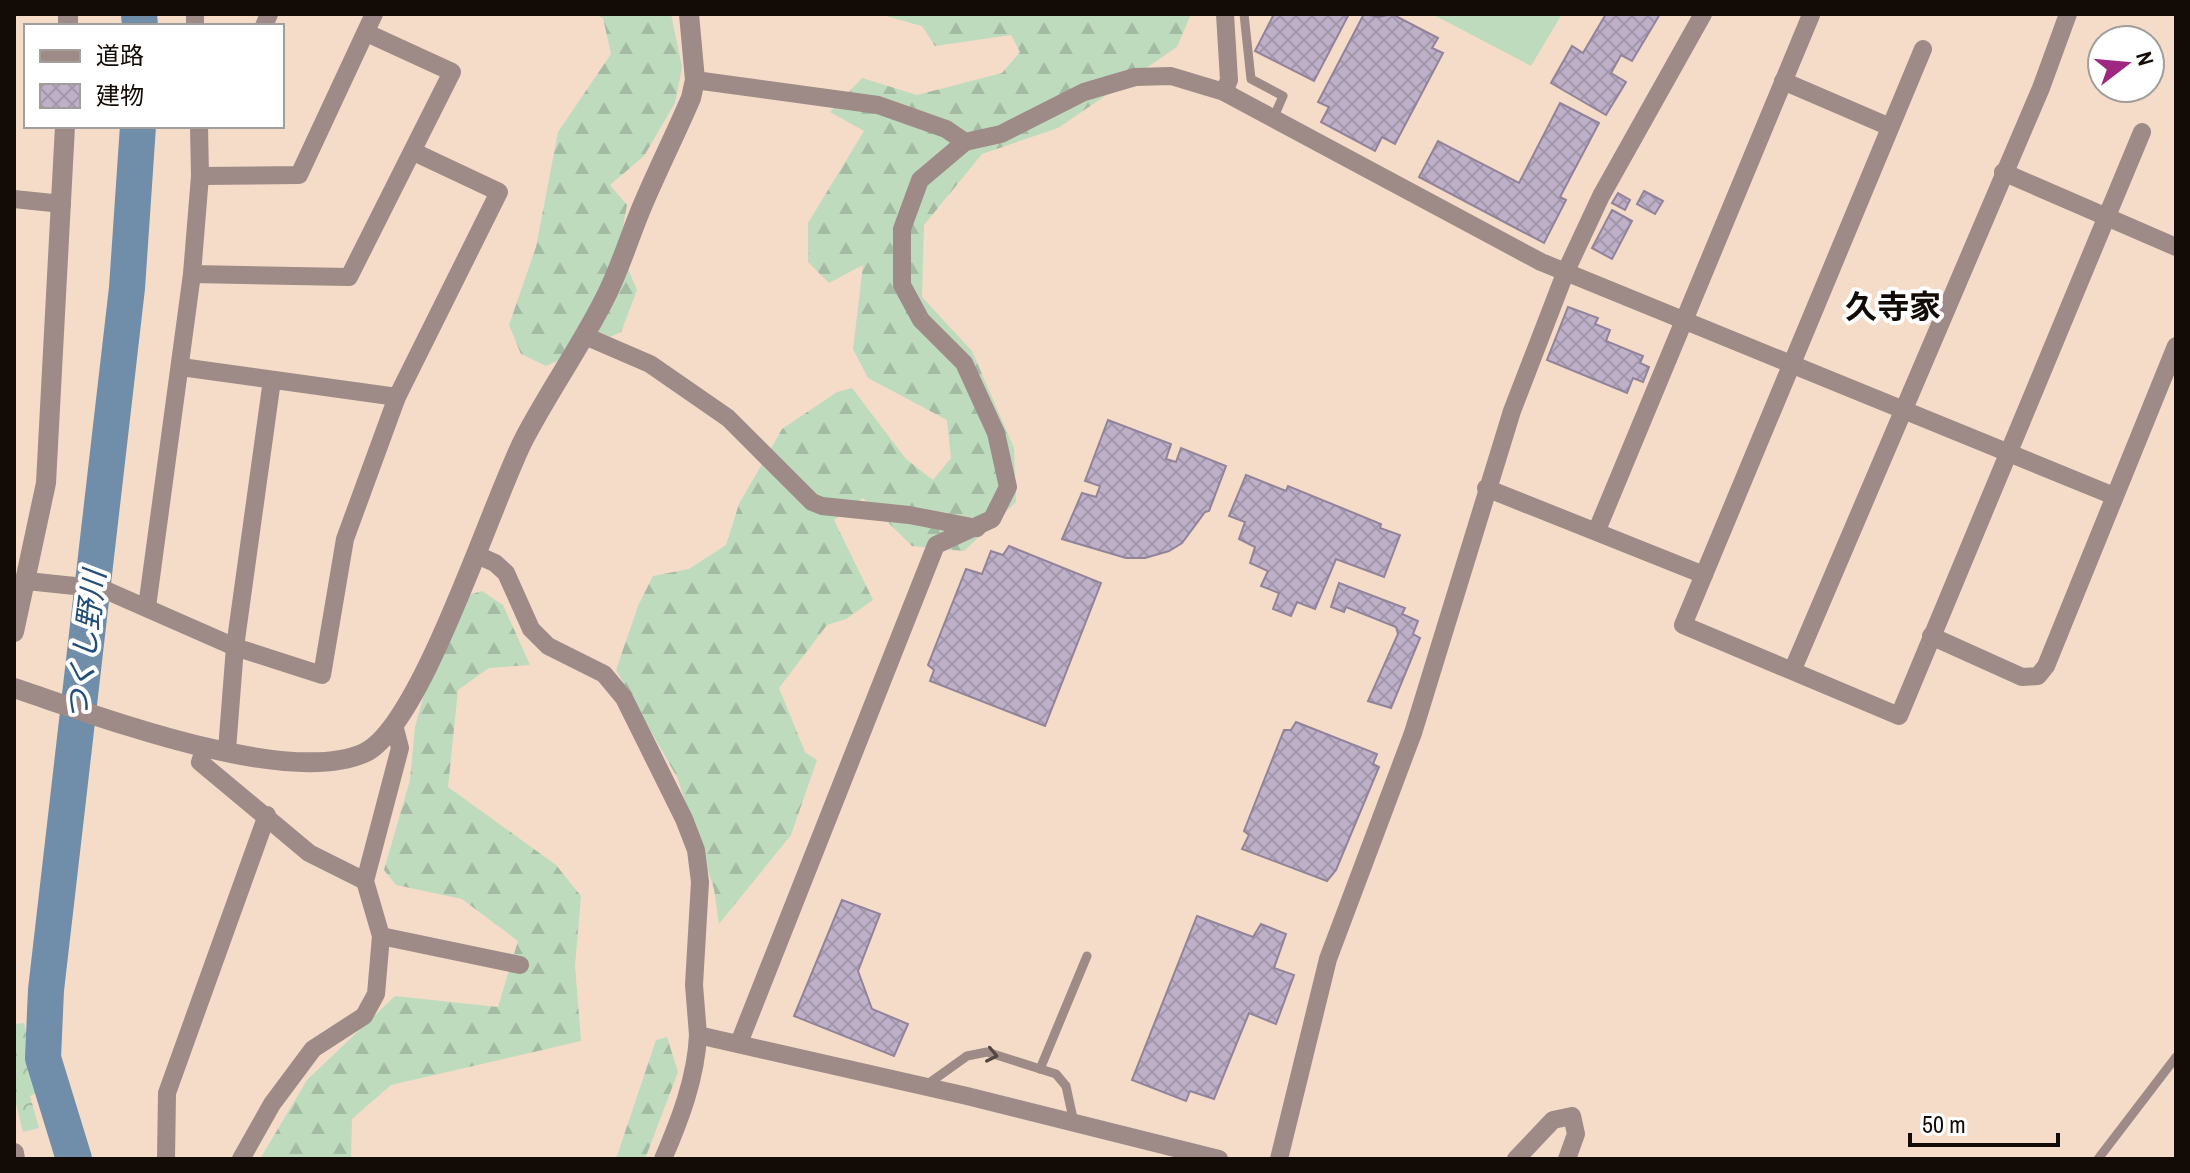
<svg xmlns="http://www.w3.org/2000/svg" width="2190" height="1173" viewBox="0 0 2190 1173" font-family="'Archivo Narrow','Noto Sans JP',sans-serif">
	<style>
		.forest { fill: url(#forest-firs) }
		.park { fill: url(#park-crowns) }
		.pitch { fill: #bfdbbe }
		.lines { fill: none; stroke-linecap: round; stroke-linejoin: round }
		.river { stroke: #708daa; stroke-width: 36 }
		.building { fill: url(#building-cross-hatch); stroke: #91839a; stroke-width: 2 }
		.service { stroke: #9e8a87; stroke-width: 9 }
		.minor { stroke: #9e8a87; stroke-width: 18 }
		.tertiary { stroke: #9e8a87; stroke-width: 20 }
		.oneway { stroke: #524540 }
		.labels { text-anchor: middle; stroke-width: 8; stroke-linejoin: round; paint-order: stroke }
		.water-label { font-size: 30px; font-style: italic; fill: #224e78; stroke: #fff }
		.quarter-label { font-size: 32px; font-weight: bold; fill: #130c06; stroke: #fff }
	</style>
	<defs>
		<pattern id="forest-firs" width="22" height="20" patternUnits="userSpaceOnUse" patternTransform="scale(2)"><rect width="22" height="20" fill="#bfdbbe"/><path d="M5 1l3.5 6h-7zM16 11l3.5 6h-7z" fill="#a3bba2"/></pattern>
		<pattern id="park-crowns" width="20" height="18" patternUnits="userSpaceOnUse" patternTransform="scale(2)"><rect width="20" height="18" fill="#bfdbbe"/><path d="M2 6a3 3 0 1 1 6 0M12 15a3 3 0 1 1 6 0" fill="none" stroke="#a3bba2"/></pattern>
		<pattern id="building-cross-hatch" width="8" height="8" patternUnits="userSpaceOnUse" patternTransform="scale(2)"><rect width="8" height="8" fill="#beb0c8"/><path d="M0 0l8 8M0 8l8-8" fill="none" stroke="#a296aa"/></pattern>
	</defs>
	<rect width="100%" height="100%" fill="#f4dcc8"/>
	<g class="forest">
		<polygon points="594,14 671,14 682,67 675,103 644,156 610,185 627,205 619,248 637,290 621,332 546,366 521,354 509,325 536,247 558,132 611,54 603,18"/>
		<polygon points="879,14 1191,14 1177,47 1058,128 982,154 924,225 922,297 972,351 1014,448 1016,502 964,551 912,546 863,498 834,520 873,600 846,619 827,625 779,688 805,752 817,760 791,835 719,924 714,889 677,777 616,670 638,606 653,576 689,569 726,545 739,504 782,429 837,392 852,388 906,459 933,480 951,458 947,420 868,378 853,349 863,265 829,283 808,262 808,223 864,131 830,112 862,78 917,95 1002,73 1020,52 1011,35 935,46 922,26"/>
		<polygon points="482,591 503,605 530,665 489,668 458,690 448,787 556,865 581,896 575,966 581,1041 391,1085 352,1119 351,1159 260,1159 307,1080 395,996 498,1007 518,941 462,899 396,885 384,870 410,780 415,727 425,691 469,595"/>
		<polygon points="667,1037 678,1072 645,1159 616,1159 656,1040"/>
	</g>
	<polygon class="park" points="24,1023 41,1091 30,1096 39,1128 23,1132 14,1095 14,1024"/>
	<polygon class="pitch" points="1432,14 1562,14 1531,66"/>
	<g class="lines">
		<g class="river">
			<polyline points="139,14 140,26"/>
			<polyline points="74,1159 43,1058 46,990 127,288 138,126"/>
		</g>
	</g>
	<g class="building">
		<polygon points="1274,14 1349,14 1314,81 1255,51"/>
		<polygon points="1364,14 1379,17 1392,14 1438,38 1432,48 1443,53 1395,144 1382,137 1375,151 1321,122 1329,107 1318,102"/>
		<polygon points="1606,14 1660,14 1632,61 1621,55 1611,73 1626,82 1606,115 1551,83 1572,46 1583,53"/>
		<polygon points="1560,103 1599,123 1560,197 1566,200 1544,243 1419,177 1438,141 1519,183"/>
		<polygon points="1644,191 1663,201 1655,214 1637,204"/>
		<polygon points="1618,193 1630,200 1625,210 1612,203"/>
		<polygon points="1612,210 1632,221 1612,259 1592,248"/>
		<polygon points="1568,307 1598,318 1595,324 1610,330 1606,341 1643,356 1640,363 1649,367 1643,382 1633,378 1627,393 1547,360"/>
		<polygon points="1108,420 1171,444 1166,459 1176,462 1181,448 1226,466 1209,511 1205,512 1182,543 1169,551 1145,558 1126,558 1062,539 1082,493 1096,497 1100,486 1085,481"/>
		<polygon points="1246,475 1286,491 1288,486 1381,524 1380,528 1400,535 1384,577 1336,559 1315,609 1297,602 1291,616 1273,609 1279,593 1261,586 1268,571 1250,563 1255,547 1239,539 1245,522 1229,516"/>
		<polygon points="1009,546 1101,583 1045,726 930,681 934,670 928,665 966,569 982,574 991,551 1003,555"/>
		<polygon points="1339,583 1405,608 1402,614 1418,621 1413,634 1420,638 1391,708 1368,701 1398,634 1396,627 1346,607 1344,612 1331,607"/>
		<polygon points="1296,722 1377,754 1373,764 1379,767 1336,870 1327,881 1242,849 1249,835 1244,831 1284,730 1291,730"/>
		<polygon points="842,900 880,914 858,971 872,1009 908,1024 894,1056 794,1016"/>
		<polygon points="1197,916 1253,937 1261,924 1286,934 1274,968 1294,975 1276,1024 1249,1013 1214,1099 1190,1091 1186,1101 1132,1080"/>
	</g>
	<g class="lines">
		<g class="service">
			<polyline points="1244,14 1251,79 1283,96 1273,119"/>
			<polyline points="1040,1069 1087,956"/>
			<polyline points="925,1086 967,1056 987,1052 1056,1074 1066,1086 1074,1123"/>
			<polyline points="2098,1159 2176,1057"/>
		</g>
		<g class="minor">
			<polyline points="195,14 195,26"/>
			<polyline points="264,26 269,14"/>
			<polyline points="1923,49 1683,625 1899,716 2142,132"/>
			<polyline points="695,80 878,105 946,129 965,142 1001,134 1084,92 1135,77 1171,76 1224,92 1229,80 1225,14"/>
			<polyline points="1783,81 1890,127"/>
			<polyline points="1224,92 1541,262 2114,496"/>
			<polyline points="2003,172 2176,247"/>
			<polyline points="200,176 299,175 374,14"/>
			<polyline points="14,199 62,204"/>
			<polyline points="192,274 349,277 452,72 367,33"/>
			<polyline points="585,336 650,364 728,418 812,502 822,506 909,515 977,528"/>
			<polyline points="181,367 397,397"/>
			<polyline points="1486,488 1704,575"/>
			<polyline points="1597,530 1811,15"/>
			<polyline points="477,555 495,563 506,573 531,629 548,646 604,674 624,698 684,819 696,850 700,882 694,985 698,1035 967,1096 1219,1159"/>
			<polyline points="27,581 103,589 235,647 322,675 345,539 397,397 499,192 414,152"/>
			<polyline points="147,607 192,274 200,176 199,126"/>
			<polyline points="1931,636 2022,677 2038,676 2046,666 2176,346"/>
			<polyline points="1793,669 2041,88 2068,14"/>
			<polyline points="205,747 200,762 309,853 365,881"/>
			<polyline points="227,750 235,647 272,380"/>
			<polyline points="381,936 520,965"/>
			<polyline points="739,1043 936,545 992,519 1008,487 996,433 964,363 921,320 902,285 902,229 920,180 965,142"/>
			<polyline points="166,1159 167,1093 267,815"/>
			<polyline points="241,1159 272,1104 313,1049 364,1016 376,994 381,936 365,881 400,748 394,725"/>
			<path d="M663,1159C680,1120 696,1078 698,1035"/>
			<polyline points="1279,1159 1328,959 1413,733 1512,411 1566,271 1601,196 1703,14"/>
			<polyline points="1516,1159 1553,1120 1572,1116 1576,1134 1567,1159"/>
		</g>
		<g class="tertiary">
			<polyline points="68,26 68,14"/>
			<polyline points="14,632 46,483 65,126"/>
			<path d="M14,688C96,715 286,788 364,753C421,728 492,501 524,439C549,391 581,346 605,298C621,267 630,234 644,202C659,167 676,133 691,98L695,80L689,14"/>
			<polyline points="14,1153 15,1159"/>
		</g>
	</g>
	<defs><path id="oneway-chevron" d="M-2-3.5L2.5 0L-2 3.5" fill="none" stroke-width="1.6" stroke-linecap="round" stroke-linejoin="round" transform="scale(2)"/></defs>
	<use class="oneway" href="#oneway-chevron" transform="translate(992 1055) rotate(12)"/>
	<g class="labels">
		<g class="water-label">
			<text transform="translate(86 645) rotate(-83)" y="10">つくし野川</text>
		</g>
		<g class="quarter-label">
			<text x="1893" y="318">久寺家</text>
		</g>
	</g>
	<rect width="2190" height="1173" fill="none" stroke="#130c06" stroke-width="32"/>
	<rect x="24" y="24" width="260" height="104" fill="#ffffff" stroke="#a19e9b" stroke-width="2"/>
	<rect x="40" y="50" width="40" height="12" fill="#9e8a87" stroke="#a19e9b" stroke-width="2"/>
	<text x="96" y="64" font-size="24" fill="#130c06">道路</text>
	<rect x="40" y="84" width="40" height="24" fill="url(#building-cross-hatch)" stroke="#a19e9b" stroke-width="2"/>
	<text x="96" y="104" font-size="24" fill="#130c06">建物</text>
	<g transform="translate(2126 64) rotate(74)"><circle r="38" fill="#ffffff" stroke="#a19e9b" stroke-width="2"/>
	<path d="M0-6L14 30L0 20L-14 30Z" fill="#9e2781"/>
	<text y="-12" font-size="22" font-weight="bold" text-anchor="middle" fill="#130c06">N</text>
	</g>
	<path d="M1910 1133v12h148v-12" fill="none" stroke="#130c06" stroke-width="4"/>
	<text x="1922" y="1133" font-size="24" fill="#130c06" stroke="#ffffff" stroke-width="6" paint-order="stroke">50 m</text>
</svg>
